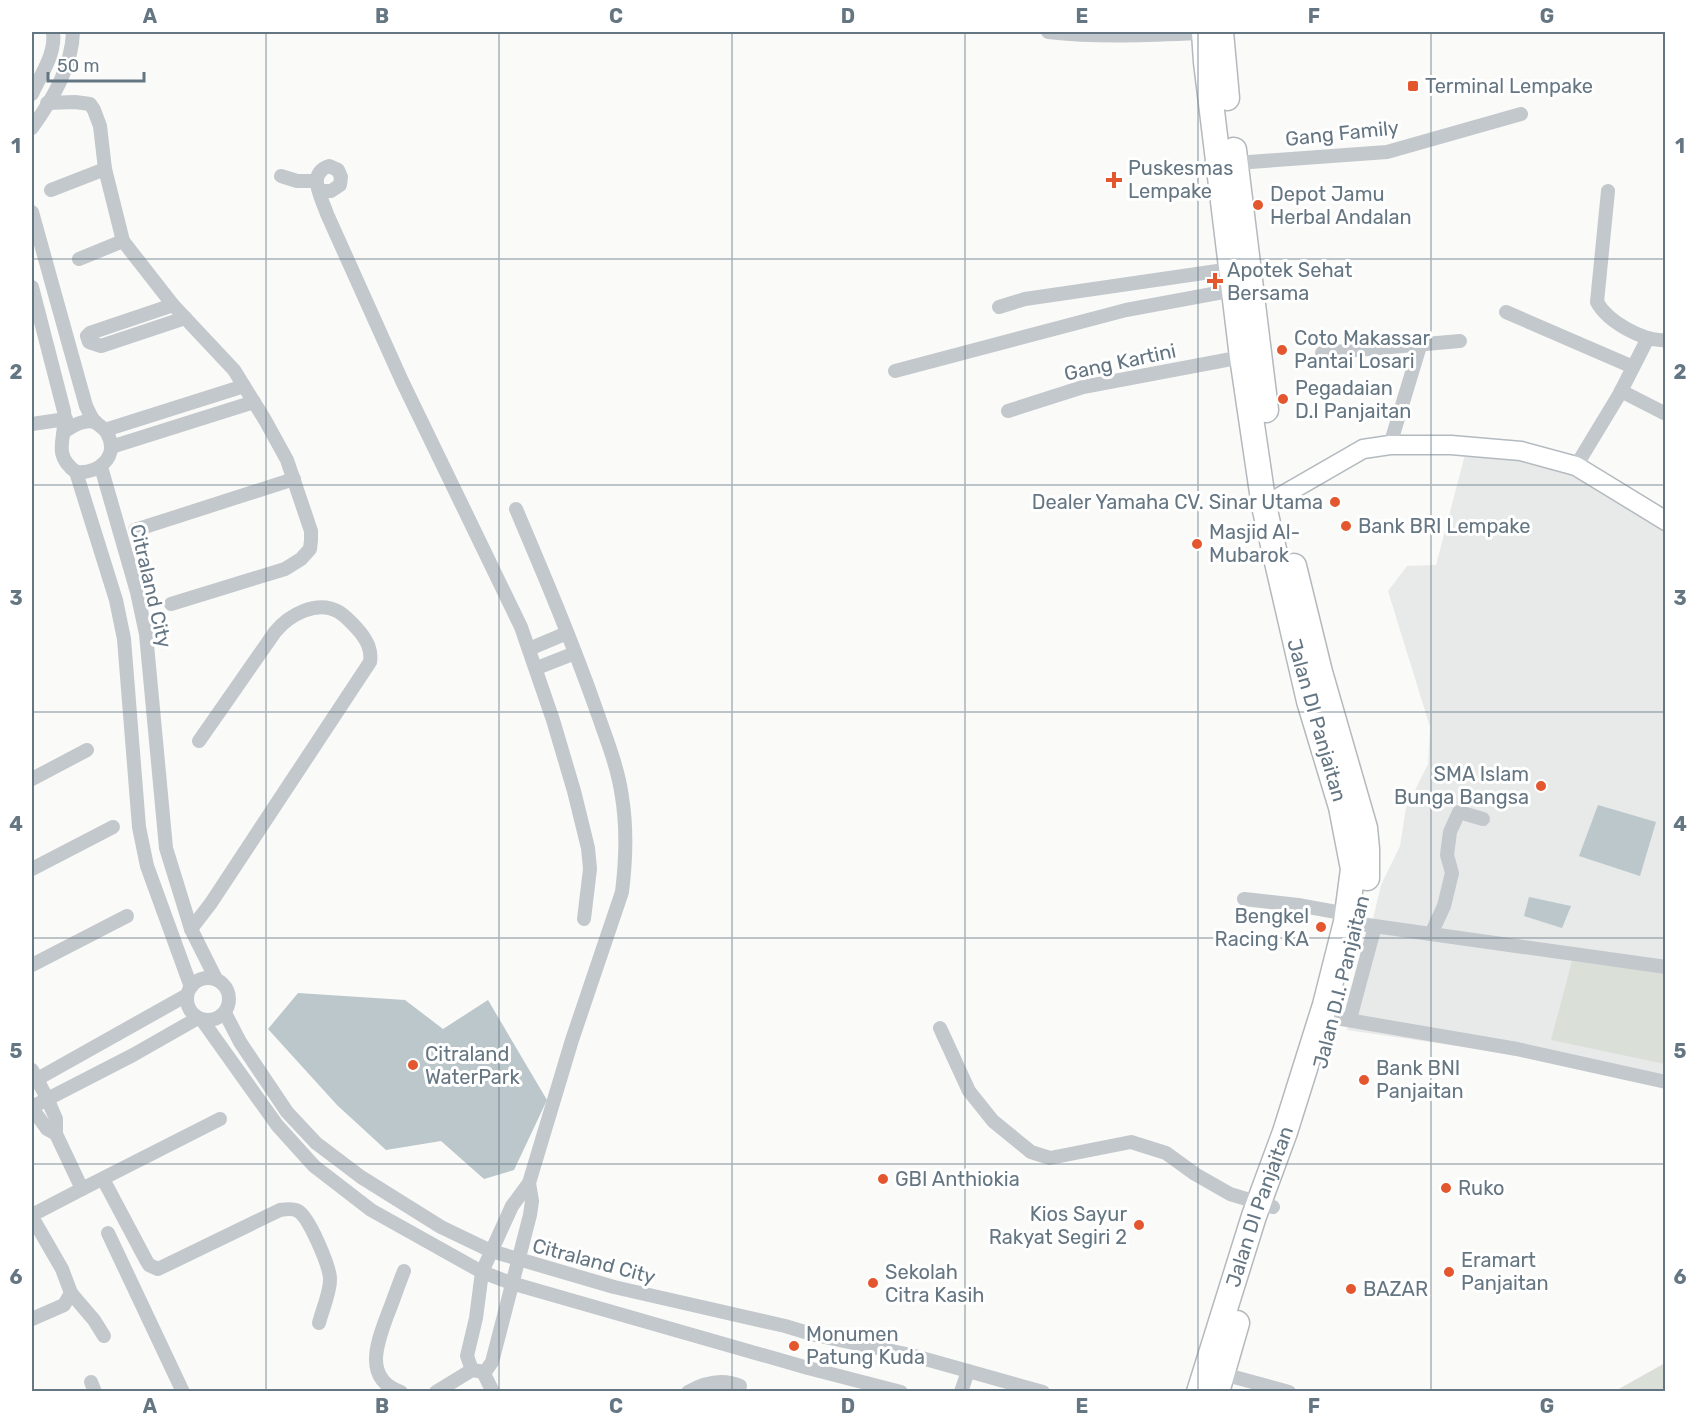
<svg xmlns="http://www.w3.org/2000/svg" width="1697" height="1423" viewBox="0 0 1697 1423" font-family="Rubik,sans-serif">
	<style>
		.built { fill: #e8e9e9 }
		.green { fill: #dadfd7 }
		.water { fill: #bbc7cb }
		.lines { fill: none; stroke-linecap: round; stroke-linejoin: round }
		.secondary-casing { stroke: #b3babf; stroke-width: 21 }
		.highway-casing { stroke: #b4b9bd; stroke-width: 27 }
		.street { stroke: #c3c8cc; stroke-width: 14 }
		.secondary { stroke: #fff; stroke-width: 18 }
		.highway { stroke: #fff; stroke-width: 24 }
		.grid { fill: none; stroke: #657683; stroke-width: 1.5; stroke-opacity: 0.55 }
		.poi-dot { fill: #e4572e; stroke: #fff; stroke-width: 2 }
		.labels { text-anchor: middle; stroke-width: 6; stroke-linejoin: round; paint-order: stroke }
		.poi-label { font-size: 20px; fill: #657683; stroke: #fff; text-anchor: start }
		.street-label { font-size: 20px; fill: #657683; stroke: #fff }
		.neatline { fill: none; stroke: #657683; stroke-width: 2 }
		.grid-label { font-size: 20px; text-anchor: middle; font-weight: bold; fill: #657683 }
	</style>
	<rect width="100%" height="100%" fill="#fafaf8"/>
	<polygon class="built" points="1466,451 1490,453 1570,469 1665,528 1666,699 1663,747 1666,752 1665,1085 1485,1050 1347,1030 1381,885 1400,846 1406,808 1428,764 1430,727 1388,591 1407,566 1436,565"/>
	<g class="green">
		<polygon points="1572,961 1665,973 1665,1064 1551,1040"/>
		<polygon points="1665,1363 1665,1391 1618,1391 1617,1390"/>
	</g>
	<g class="water">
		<polygon points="1598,805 1656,822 1640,876 1579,856"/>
		<polygon points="1529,897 1571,906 1562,928 1524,916"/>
		<polygon points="298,993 405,1000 443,1029 488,1000 547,1100 514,1170 484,1179 441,1141 386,1150 337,1105 268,1029"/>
	</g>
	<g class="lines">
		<defs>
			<polyline id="secondary" points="1264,506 1363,449 1390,445 1451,445 1521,451 1576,466 1666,521"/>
			<g id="highway">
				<polyline points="1221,32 1227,98"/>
				<polyline points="1234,150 1266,410"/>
				<polyline points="1294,566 1320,672 1365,828 1367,849 1367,878"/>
				<path id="s1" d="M1199,1392L1254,1216L1285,1132L1325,1005L1346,922L1353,869L1341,807L1309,701L1264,506L1242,357L1206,62L1204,32"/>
				<polyline points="1217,1392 1237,1323"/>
			</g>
		</defs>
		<use href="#secondary" class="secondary-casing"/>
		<use href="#highway" class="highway-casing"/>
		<g class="street">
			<path d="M1048,32C1100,38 1152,35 1204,33"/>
			<path d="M32,94C41,74 56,54 53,32"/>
			<polyline points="47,103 75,102 90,104 94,110 100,126 105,169 123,241 173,305 234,370 265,420 287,460 311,531 311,540 310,549 301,559 285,569 171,604"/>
			<path d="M32,128C52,100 72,67 73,32"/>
			<polyline points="1236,163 1387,152 1521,114"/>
			<polyline points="281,176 297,181 316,181"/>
			<polyline points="51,190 105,169"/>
			<path d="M319,191H331L340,185L341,177L338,170L329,166C306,174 322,198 327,214L402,381L521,627L553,720L574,791L588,848L590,869L584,919"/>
			<path d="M1608,191L1597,302C1607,321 1643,342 1666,340"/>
			<path d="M32,212L86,406C89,412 91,418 96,423C100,426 104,428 107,433C120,456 99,474 76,472"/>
			<polyline points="79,259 123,241"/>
			<path d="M32,287L64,411C68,436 50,453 76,472L116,600L124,639L139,827L147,866L191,987"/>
			<polyline points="173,305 90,333 87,336 89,342 101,346 185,318"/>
			<polyline points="999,307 1025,299 1231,269"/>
			<polyline points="1506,312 1633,367"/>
			<polyline points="1322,353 1460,341"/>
			<polyline points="895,371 1126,310 1234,290"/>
			<polyline points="1621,391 1666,414"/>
			<polyline points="1008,411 1083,387 1242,357"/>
			<polyline points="32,424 66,419"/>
			<polyline points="105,430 244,386"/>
			<path d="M64,432C74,425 84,419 96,422"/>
			<polyline points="1390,445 1420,346"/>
			<polyline points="111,447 254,402"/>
			<polyline points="1576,466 1619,395 1648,338"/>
			<polyline points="101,467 137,592 146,634 166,848 191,929 216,979"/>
			<path d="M516,509C544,575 572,641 596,709C606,738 618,767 622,797C627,828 626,860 622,892L572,1040L529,1183L512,1206L482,1272L476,1318L467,1356L472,1370L485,1372L492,1362L530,1215L532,1201L529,1183"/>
			<polyline points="135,530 294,479"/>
			<polyline points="529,649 567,633"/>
			<polyline points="537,668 575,653"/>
			<polyline points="32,779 87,750"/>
			<polyline points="32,869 113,827"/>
			<polyline points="1244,899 1298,905 1347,914"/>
			<polyline points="1346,922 1666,967"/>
			<path d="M191,929L211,903L370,662C372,650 367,641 360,632C354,625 347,617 339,612C317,599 289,615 275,632L199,741"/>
			<polyline points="1431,934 1444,906 1452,873 1447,855 1450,832 1459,812 1483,819"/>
			<polyline points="32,965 127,916"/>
			<circle cx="208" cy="999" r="21"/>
			<polyline points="225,1013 240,1042 287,1112 316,1143 361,1177 441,1227 491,1251 614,1287 785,1326 815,1335 911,1355 1043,1392"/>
			<polyline points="1336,1018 1517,1049 1666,1082"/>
			<polyline points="1350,1019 1375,926"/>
			<polyline points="202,1020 277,1125 314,1166 371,1210 482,1272 511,1283 808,1368 901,1392"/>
			<polyline points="940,1028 969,1091 993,1121 1031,1152 1050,1158 1131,1142 1166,1153 1195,1174 1230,1194 1273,1207"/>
			<polyline points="32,1070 47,1098 56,1119 56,1134 82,1189 32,1215"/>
			<polyline points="32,1082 187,995"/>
			<polyline points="32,1107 133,1055 198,1018"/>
			<polyline points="32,1108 47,1129 56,1134"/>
			<path d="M103,1179L146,1260L149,1265L158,1269L280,1210C286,1209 293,1208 298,1211C309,1217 329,1265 330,1278C331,1291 322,1310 319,1323"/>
			<polyline points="82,1189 220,1119"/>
			<polyline points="32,1217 62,1269 71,1293 64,1305 32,1319"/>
			<polyline points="108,1233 183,1392"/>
			<polyline points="71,1293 94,1320 104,1336"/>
			<polyline points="483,1372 493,1392"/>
			<polyline points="1223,1374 1289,1392"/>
			<polyline points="91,1382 95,1392"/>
			<path d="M401,1392C363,1379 377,1343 387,1316C393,1301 398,1286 404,1271"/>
			<polyline points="436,1392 472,1370"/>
			<path d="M688,1392C704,1383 722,1378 740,1386"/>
			<polyline points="961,1392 968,1371"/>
		</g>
		<use href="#secondary" class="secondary"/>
		<use href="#highway" class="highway"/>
	</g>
	<path class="grid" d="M266,32V1392M499,32V1392M732,32V1392M965,32V1392M1198,32V1392M1431,32V1392M32,259H1666M32,485H1666M32,712H1666M32,938H1666M32,1164H1666"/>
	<g class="poi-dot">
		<rect x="1407" y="80" width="12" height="12" rx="3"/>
		<path d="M1111 171h6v6h6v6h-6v6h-6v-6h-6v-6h6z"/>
		<circle cx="1258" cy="205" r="6"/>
		<path d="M1212 272h6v6h6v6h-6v6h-6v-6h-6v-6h6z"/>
		<circle cx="1282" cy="350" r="6"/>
		<circle cx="1283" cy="399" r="6"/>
		<circle cx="1335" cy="502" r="6"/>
		<circle cx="1346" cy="526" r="6"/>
		<circle cx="1197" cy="544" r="6"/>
		<circle cx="1541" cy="786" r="6"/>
		<circle cx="1321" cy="927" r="6"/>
		<circle cx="413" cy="1065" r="6"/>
		<circle cx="1364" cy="1080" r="6"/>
		<circle cx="883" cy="1179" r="6"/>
		<circle cx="1446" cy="1188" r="6"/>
		<circle cx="1139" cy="1225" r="6"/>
		<circle cx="1449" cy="1272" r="6"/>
		<circle cx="873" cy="1283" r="6"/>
		<circle cx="1351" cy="1289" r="6"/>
		<circle cx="794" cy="1346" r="6"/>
	</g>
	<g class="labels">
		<g class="poi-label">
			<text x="1425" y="93">Terminal Lempake</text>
			<text x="1128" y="175">Puskesmas<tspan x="1128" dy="23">Lempake</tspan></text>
			<text x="1270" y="201">Depot Jamu<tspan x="1270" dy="23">Herbal Andalan</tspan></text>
			<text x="1227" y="277">Apotek Sehat<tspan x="1227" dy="23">Bersama</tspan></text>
			<text x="1294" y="345">Coto Makassar<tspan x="1294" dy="23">Pantai Losari</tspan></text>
			<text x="1295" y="395">Pegadaian<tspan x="1295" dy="23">D.I Panjaitan</tspan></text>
			<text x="1323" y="509" text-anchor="end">Dealer Yamaha CV. Sinar Utama</text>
			<text x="1358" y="533">Bank BRI Lempake</text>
			<text x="1209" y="539">Masjid Al-<tspan x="1209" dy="23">Mubarok</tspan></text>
			<text x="1529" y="781" text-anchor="end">SMA Islam<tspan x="1529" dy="23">Bunga Bangsa</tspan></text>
			<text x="1309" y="923" text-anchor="end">Bengkel<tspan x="1309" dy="23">Racing KA</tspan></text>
			<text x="425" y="1061">Citraland<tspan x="425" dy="23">WaterPark</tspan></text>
			<text x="1376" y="1075">Bank BNI<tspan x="1376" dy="23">Panjaitan</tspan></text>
			<text x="895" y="1186">GBI Anthiokia</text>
			<text x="1458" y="1195">Ruko</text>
			<text x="1127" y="1221" text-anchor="end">Kios Sayur<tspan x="1127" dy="23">Rakyat Segiri 2</tspan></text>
			<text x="1461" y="1267">Eramart<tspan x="1461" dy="23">Panjaitan</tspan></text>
			<text x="885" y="1279">Sekolah<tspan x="885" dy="23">Citra Kasih</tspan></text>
			<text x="1363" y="1296">BAZAR</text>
			<text x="806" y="1341">Monumen<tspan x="806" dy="23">Patung Kuda</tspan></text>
		</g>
		<g class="street-label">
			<text transform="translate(1342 133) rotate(-6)" y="7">Gang Family</text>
			<text transform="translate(1120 362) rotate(-12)" y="7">Gang Kartini</text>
			<text transform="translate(151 586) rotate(77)" y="7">Citraland City</text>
			<text transform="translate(1317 720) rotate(74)" y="7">Jalan DI Panjaitan</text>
			<text transform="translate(1341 982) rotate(-76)" y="7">Jalan D.I. Panjaitan</text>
			<text dy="7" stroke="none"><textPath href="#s1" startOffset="195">Jalan DI Panjaitan</textPath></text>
			<text transform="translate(594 1261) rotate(15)" y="7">Citraland City</text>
		</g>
	</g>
	<rect width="1697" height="1423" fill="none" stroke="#ffffff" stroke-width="66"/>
	<path d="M48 72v9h96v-9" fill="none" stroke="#657683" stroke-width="3"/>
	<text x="57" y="72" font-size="18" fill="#657683" stroke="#ffffff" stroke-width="4.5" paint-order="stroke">50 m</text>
	<rect x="33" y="33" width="1631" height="1357" class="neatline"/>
	<g class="grid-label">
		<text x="150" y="23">A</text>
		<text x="382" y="23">B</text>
		<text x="616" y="23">C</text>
		<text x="848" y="23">D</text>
		<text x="1082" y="23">E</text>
		<text x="1314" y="23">F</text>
		<text x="1547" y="23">G</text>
		<text x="16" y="153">1</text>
		<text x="1680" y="153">1</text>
		<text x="16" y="379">2</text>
		<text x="1680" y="379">2</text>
		<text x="16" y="605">3</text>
		<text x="1680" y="605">3</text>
		<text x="16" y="831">4</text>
		<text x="1680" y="831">4</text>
		<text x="16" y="1058">5</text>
		<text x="1680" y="1058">5</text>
		<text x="16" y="1284">6</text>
		<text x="1680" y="1284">6</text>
		<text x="150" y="1413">A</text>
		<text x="382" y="1413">B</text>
		<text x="616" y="1413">C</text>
		<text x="848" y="1413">D</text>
		<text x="1082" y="1413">E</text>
		<text x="1314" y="1413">F</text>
		<text x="1547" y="1413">G</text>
	</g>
</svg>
